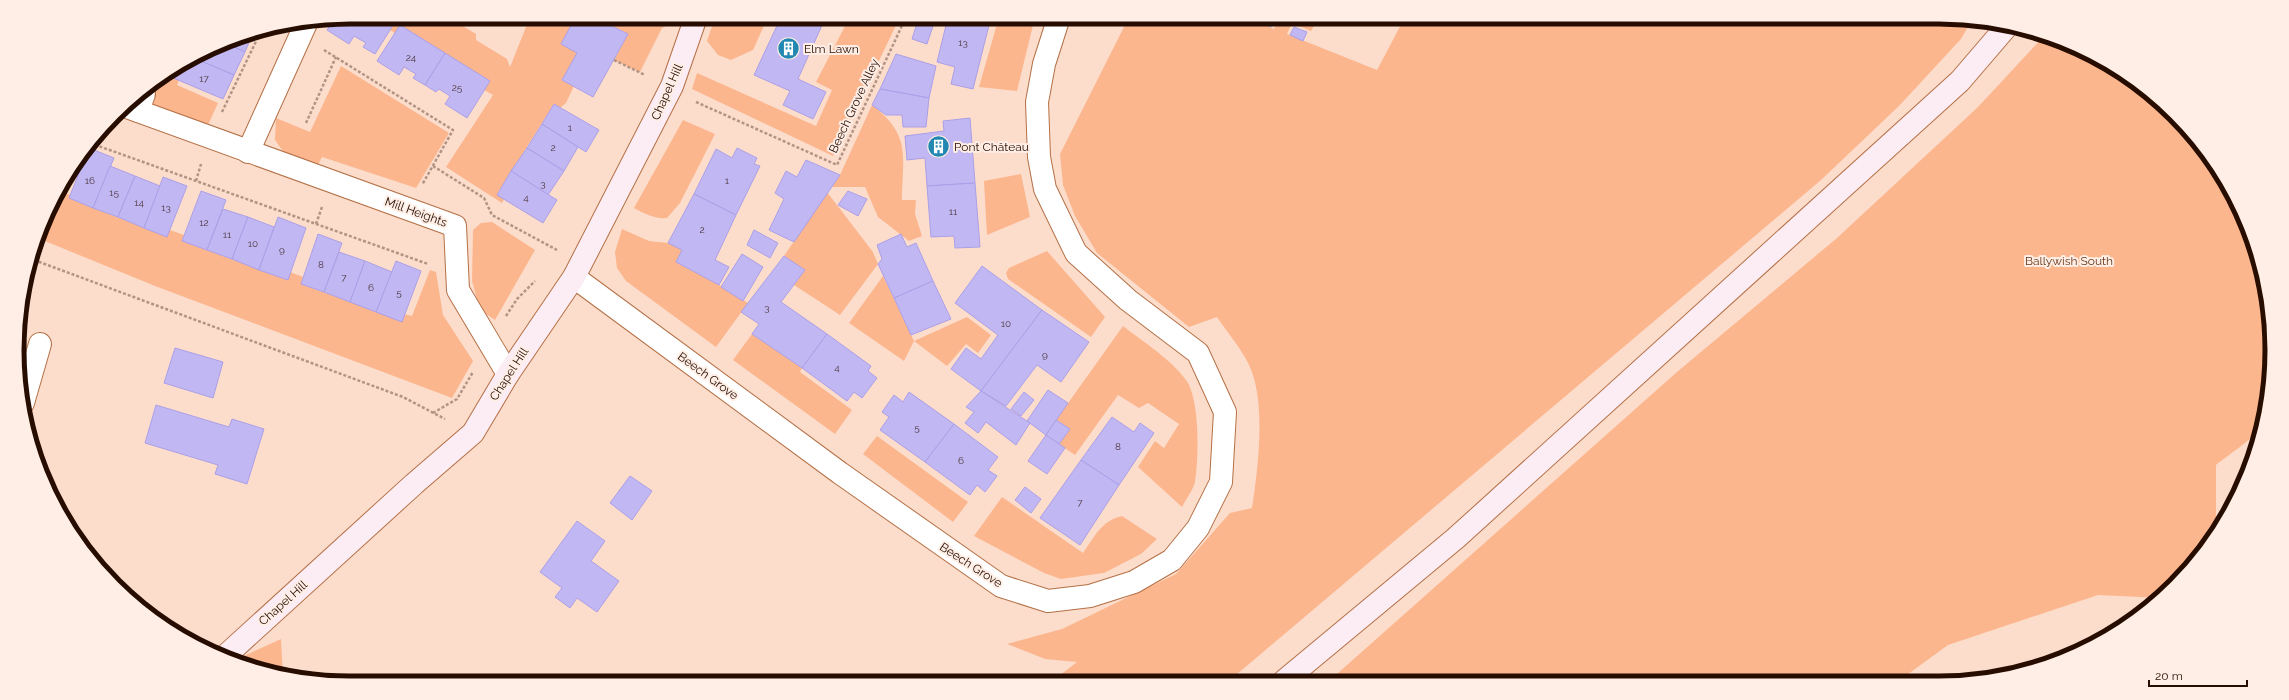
<svg xmlns="http://www.w3.org/2000/svg" width="2289" height="700" viewBox="0 0 2289 700" font-family="Raleway,sans-serif">
	<style>
		.green { fill: #fcb68e }
		.building { fill: #c1b8f3; stroke: #ab9fe7 }
		.lines { fill: none; stroke-linecap: round; stroke-linejoin: round }
		.street-casing { stroke: #b47046; stroke-width: 24 }
		.secondary-casing { stroke: #b47046; stroke-width: 24 }
		.path { stroke: #b29485; stroke-width: 2.5; stroke-dasharray: 3 2; stroke-linecap: butt }
		.street { stroke: #fff; stroke-width: 22 }
		.secondary { stroke: #fcecf3; stroke-width: 22 }
		.labels { text-anchor: middle; stroke-width: 4; stroke-linejoin: round; paint-order: stroke }
		.number-label { font-size: 10px; fill: #4e373d }
		.poi-label { font-size: 12px; fill: #270c00; stroke: #feeee5; text-anchor: start }
		.street-label { font-size: 12px; fill: #270c00; stroke: #feeee5 }
		.park-label { font-size: 12px; fill: #64371a; stroke: #feeee5 }
		.rim { fill: none; stroke: #270c00; stroke-width: 5 }
	</style>
	<rect width="100%" height="100%" fill="#fcddcc"/>
	<g class="green">
		<polygon points="387,17 448,17 476,34 476,40 507,59 510,67 530,17 593,17 588,25 575,19 561,44 577,53 562,80 574,86 566,103 560,108 554,104 497,194 504,199 502,203 446,167 493,95 484,90 490,81 400,25 395,33 390,30 395,22"/>
		<polygon points="596,17 674,17 672,23 662,28 640,72 614,60 628,34"/>
		<polygon points="715,17 768,17 753,50 731,60 718,55 707,41"/>
		<polygon points="824,17 900,17 833,156 692,89 697,73 816,126 832,90 816,82 845,26"/>
		<polygon points="999,17 1035,17 1017,91 979,87"/>
		<path d="M1129,17H1268L1264,24L1274,29L1280,17H1319L1311,31L1292,23L1287,34L1377,70L1405,17H1939L1972,20L1961,39L1899,106L1821,180L1229,681L1051,682L1077,662L1045,659L1007,644L1062,629L1176,574L1230,513L1252,508C1258,469 1267,399 1248,363C1240,347 1227,332 1217,317L1189,327L1097,253L1075,216L1063,185L1060,154Z"/>
		<path d="M2044,36C2166,72 2256,190 2269,315C2270,333 2272,349 2270,366C2269,382 2270,417 2260,428C2252,440 2228,455 2216,465V531L2161,598L2098,595L1948,645L1900,680L1329,681L1677,372L1837,238L1978,107Z"/>
		<polygon points="341,66 449,133 416,188 322,157 318,165 285,154 275,140 276,118 310,132"/>
		<polygon points="173,73 179,80 177,85 218,103 208,125 153,105 149,94 150,88"/>
		<path d="M872,105C911,135 903,155 902,200H916L915,214L922,236L909,241L878,217L865,187H832L840,175Z"/>
		<path d="M683,120L715,134L680,203L667,218C654,219 645,214 634,208Z"/>
		<polygon points="71,172 61,191 70,195 69,198 167,237 170,230 184,235 183,241 287,280 290,272 303,277 301,284 350,302 412,316 430,270 436,272 443,315 473,361 452,398 155,286 40,239 51,203"/>
		<polygon points="1021,174 1030,217 987,235 984,181"/>
		<polygon points="827,192 873,252 878,264 840,315 794,285 805,270 784,256"/>
		<polygon points="492,222 535,250 495,320 480,310 472,281 473,230 481,223"/>
		<polygon points="622,229 649,241 668,243 682,250 676,262 719,285 748,303 716,347 626,281 617,268 615,252"/>
		<polygon points="1047,251 1105,317 1091,337 1008,279 1006,273 1009,268"/>
		<polygon points="883,276 914,341 967,317 991,335 978,353 966,344 947,366 914,341 904,361 849,323"/>
		<path d="M1123,326C1143,342 1170,358 1186,380C1200,398 1199,459 1195,482C1193,490 1186,499 1182,507L1138,467L1155,441L1164,448L1179,424L1148,403L1139,408L1118,395L1075,455L1059,444L1070,429L1056,420Z"/>
		<polygon points="752,334 802,368 800,372 852,410 835,434 733,360"/>
		<polygon points="877,436 968,502 953,522 863,454"/>
		<path d="M1002,497L1083,553C1095,536 1101,521 1122,516L1157,539L1141,554L1104,573L1061,579L1044,573L974,536Z"/>
		<polygon points="281,639 283,676 235,661 235,660"/>
	</g>
	<g class="building">
		<polygon points="350,17 387,17 395,22 375,54 363,47 366,43 354,36 349,44 327,30 334,19"/>
		<polygon points="593,17 628,34 593,97 562,80 577,53 561,44 575,18 588,25"/>
		<polygon points="781,17 809,17 823,23 798,79 826,92 813,119 783,105 790,91 754,75"/>
		<polygon points="919,17 936,17 927,44 912,39"/>
		<polygon points="948,17 976,17 990,21 973,89 951,84 955,67 937,62"/>
		<polygon points="976,17 991,17 990,21"/>
		<polygon points="1268,17 1276,17 1271,27 1264,24"/>
		<polygon points="1388,17 1397,17 1395,21"/>
		<polygon points="400,25 445,53 425,85 413,78 416,74 404,67 399,75 377,61"/>
		<polygon points="1294,27 1307,32 1303,41 1290,35"/>
		<polygon points="253,33 245,52 223,42"/>
		<polygon points="223,42 245,52 234,75 196,59"/>
		<polygon points="445,53 490,81 467,118 445,104 450,96 439,89 436,92 425,85"/>
		<polygon points="896,54 936,66 929,98 880,89"/>
		<polygon points="196,59 234,75 223,99 171,77 173,73"/>
		<polygon points="880,89 929,98 926,127 903,127 902,115 886,115 872,105"/>
		<polygon points="554,104 599,130 586,152 542,124"/>
		<polygon points="970,118 975,183 927,186 925,158 907,160 905,136 944,131 943,121"/>
		<polygon points="542,124 578,147 564,171 527,148"/>
		<polygon points="89,148 114,158 93,208 69,198"/>
		<polygon points="527,148 564,171 548,195 511,171"/>
		<polygon points="737,148 757,158 754,164 760,166 736,215 694,194 716,149 732,158"/>
		<polygon points="806,160 840,175 794,242 769,230 784,199 775,193 786,171 797,177"/>
		<polygon points="110,166 135,176 118,217 93,208"/>
		<polygon points="511,171 557,200 543,223 497,195"/>
		<polygon points="135,176 160,186 144,228 118,217"/>
		<polygon points="163,177 187,186 167,237 144,228"/>
		<polygon points="975,183 980,247 955,248 954,236 931,237 927,186"/>
		<polygon points="201,191 226,200 207,250 182,241"/>
		<polygon points="848,191 867,199 858,216 838,205"/>
		<polygon points="694,194 736,215 715,260 729,267 719,285 676,262 682,250 668,243"/>
		<polygon points="223,209 248,217 232,259 207,250"/>
		<polygon points="248,217 274,227 259,270 232,259"/>
		<polygon points="278,217 306,228 288,280 259,270"/>
		<polygon points="754,230 778,243 770,258 747,245"/>
		<polygon points="318,234 342,243 324,292 301,284"/>
		<polygon points="901,234 907,247 916,243 933,281 894,298 878,264 882,259 877,245"/>
		<polygon points="339,252 365,261 350,302 324,292"/>
		<polygon points="742,254 763,267 743,301 721,287"/>
		<polygon points="784,256 805,270 781,302 827,334 802,368 752,334 759,324 741,312"/>
		<polygon points="365,261 392,272 376,312 350,302"/>
		<polygon points="396,261 421,271 402,322 376,312"/>
		<polygon points="982,266 1042,310 981,391 951,369 966,348 981,359 998,335 955,303"/>
		<polygon points="933,281 951,319 911,335 894,298"/>
		<polygon points="1042,310 1089,342 1061,382 1037,365 1006,406 981,391"/>
		<polygon points="827,334 871,366 868,371 877,378 862,398 854,392 847,401 802,368"/>
		<polygon points="175,348 223,362 213,398 164,383"/>
		<polygon points="1048,390 1068,403 1046,435 1027,421"/>
		<polygon points="981,391 1030,423 1016,445 986,422 978,433 965,423 974,412 966,407"/>
		<polygon points="909,392 954,424 925,462 880,430 889,417 882,412 894,395 903,402"/>
		<polygon points="1024,392 1034,400 1021,416 1011,409"/>
		<polygon points="156,405 229,427 232,419 264,429 247,484 215,474 218,465 145,443"/>
		<polygon points="1112,417 1134,432 1140,423 1154,433 1119,485 1081,460"/>
		<polygon points="1056,420 1070,429 1059,444 1046,435"/>
		<polygon points="954,424 998,457 988,470 997,476 985,492 977,485 970,495 925,462"/>
		<polygon points="1046,435 1065,448 1047,474 1028,461"/>
		<polygon points="1081,460 1119,485 1080,545 1040,518"/>
		<polygon points="630,476 652,491 632,520 610,503"/>
		<polygon points="1025,487 1041,499 1031,513 1015,500"/>
		<polygon points="577,521 605,541 591,561 619,581 597,612 577,598 570,608 555,597 562,588 540,572"/>
	</g>
	<g class="lines">
		<defs>
			<g id="street">
				<polyline points="124,106 455,226 458,290 508,374"/>
				<polyline points="138,111 144,94 141,93"/>
				<polyline points="248,152 307,21"/>
				<polyline points="574,277 840,473 1001,586 1048,601 1090,596 1134,582 1172,560 1198,528 1221,482 1225,412 1198,353 1128,300 1076,253 1045,189 1039,157 1037,102 1044,64 1059,17"/>
				<polyline points="23,403 40,344"/>
			</g>
			<g id="secondary">
				<polyline points="223,658 414,484 473,433 508,374 574,277 672,86 696,17"/>
				<polyline points="1284,681 1456,538 1960,81 2008,25"/>
			</g>
		</defs>
		<use href="#street" class="street-casing"/>
		<use href="#secondary" class="secondary-casing"/>
		<g class="path">
			<polyline points="324,50 453,130 422,185"/>
			<polyline points="614,60 645,75"/>
			<polyline points="696,102 837,165 906,17"/>
			<polyline points="222,112 261,31"/>
			<polyline points="306,123 336,57"/>
			<polyline points="90,143 428,264"/>
			<polyline points="433,166 484,198 492,215 557,250"/>
			<polyline points="196,181 201,164"/>
			<polyline points="316,224 322,207"/>
			<polyline points="34,260 403,397 445,419"/>
			<polyline points="506,316 517,299 535,281"/>
			<polyline points="433,413 457,399 473,372"/>
		</g>
		<use href="#street" class="street"/>
		<use href="#secondary" class="secondary"/>
	</g>
	<defs>
		<symbol id="building-disc" viewBox="-11 -11 22 22"><circle r="9.5" fill="#2388b1" stroke="#feeee5"/><path d="M-4-6H4V6H1V3H-1V6H-4ZM-2.5-4.3h1.7v1.8h-1.7ZM.8-4.3h1.7v1.8H.8ZM-2.5-1h1.7V.8h-1.7ZM.8-1h1.7V.8H.8Z" fill="#fff"/></symbol>
	</defs>
	<g fill-rule="evenodd">
		<use href="#building-disc" x="776" y="36" width="25" height="25"/>
		<use href="#building-disc" x="926" y="134" width="25" height="25"/>
	</g>
	<g class="labels">
		<g class="number-label">
			<text x="963" y="46">13</text>
			<text x="411" y="61">24</text>
			<text x="204" y="82">17</text>
			<text x="457" y="91">25</text>
			<text x="570" y="131">1</text>
			<text x="553" y="151">2</text>
			<text x="90" y="184">16</text>
			<text x="727" y="184">1</text>
			<text x="543" y="187">3</text>
			<text x="114" y="196">15</text>
			<text x="526" y="201">4</text>
			<text x="139" y="206">14</text>
			<text x="166" y="211">13</text>
			<text x="953" y="215">11</text>
			<text x="204" y="226">12</text>
			<text x="702" y="233">2</text>
			<text x="227" y="238">11</text>
			<text x="253" y="247">10</text>
			<text x="282" y="253">9</text>
			<text x="321" y="268">8</text>
			<text x="344" y="281">7</text>
			<text x="371" y="291">6</text>
			<text x="399" y="296">5</text>
			<text x="767" y="311">3</text>
			<text x="1006" y="327">10</text>
			<text x="1045" y="358">9</text>
			<text x="837" y="371">4</text>
			<text x="917" y="431">5</text>
			<text x="1118" y="450">8</text>
			<text x="961" y="464">6</text>
			<text x="1080" y="506">7</text>
		</g>
		<g class="poi-label">
			<text x="804" y="53">Elm Lawn</text>
			<text x="954" y="151">Pont Château</text>
		</g>
		<g class="street-label">
			<text transform="translate(667 92) rotate(-66)" y="4">Chapel Hill</text>
			<text transform="translate(854 106) rotate(-65)" y="4">Beech Grove Alley</text>
			<text transform="translate(416 212) rotate(20)" y="4">Mill Heights</text>
			<text transform="translate(509 374) rotate(-57)" y="4">Chapel Hill</text>
			<text transform="translate(708 376) rotate(36)" y="4">Beech Grove</text>
			<text transform="translate(971 565) rotate(33)" y="4">Beech Grove</text>
			<text transform="translate(283 603) rotate(-42)" y="4">Chapel Hill</text>
		</g>
		<g class="park-label">
			<text x="2069" y="265">Ballywish South</text>
		</g>
	</g>
	<path d="M0 0H2289V700H0ZM350 24H1939A326 326 0 0 1 2265 350V350A326 326 0 0 1 1939 676H350A326 326 0 0 1 24 350V350A326 326 0 0 1 350 24Z" fill="#feeee5" fill-rule="evenodd"/>
	<path class="rim" d="M350 24H1939A326 326 0 0 1 2265 350V350A326 326 0 0 1 1939 676H350A326 326 0 0 1 24 350V350A326 326 0 0 1 350 24Z"/>
	<path d="M2149 680v6h98v-6" fill="none" stroke="#270c00" stroke-width="2"/>
	<text x="2155" y="680" font-size="12" fill="#270c00" stroke="#feeee5" stroke-width="3" paint-order="stroke">20 m</text>
</svg>
